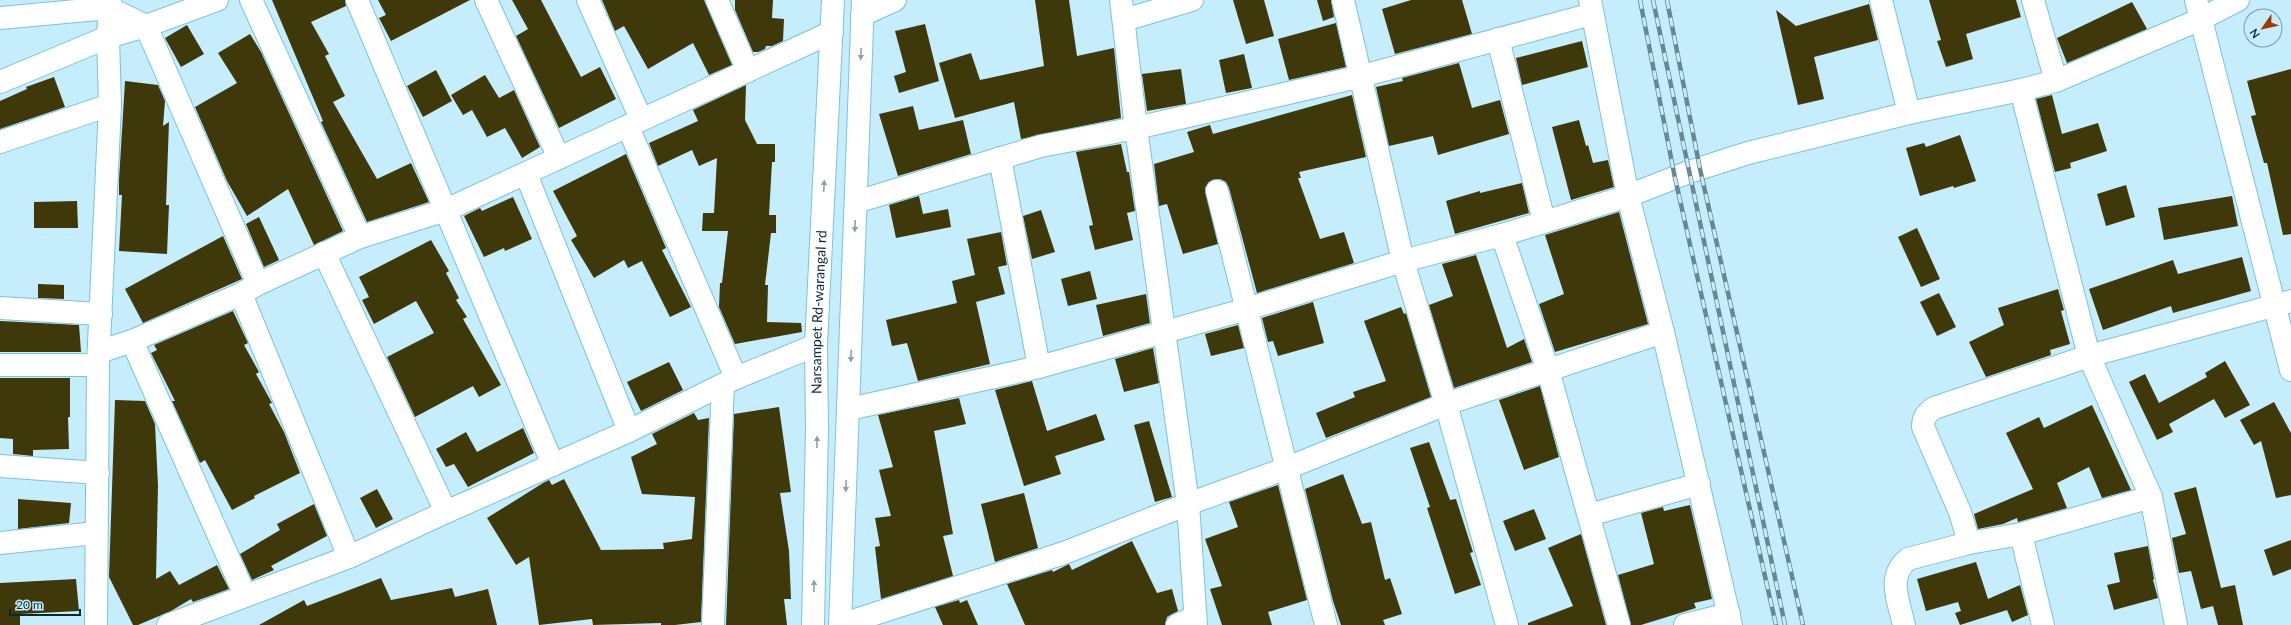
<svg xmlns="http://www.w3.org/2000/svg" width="2291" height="625" viewBox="0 0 2291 625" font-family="Lato,sans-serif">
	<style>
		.building { fill: #3e380a }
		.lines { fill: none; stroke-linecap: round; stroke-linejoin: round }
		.minor-casing { stroke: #7dc2da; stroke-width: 24 }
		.secondary-casing { stroke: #7dc2da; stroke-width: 24 }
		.minor { stroke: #fff; stroke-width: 22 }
		.secondary { stroke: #fff; stroke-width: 22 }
		.rail-casing { stroke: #668894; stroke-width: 4.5 }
		.rail { stroke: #c5edfc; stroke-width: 3; stroke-dasharray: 9; stroke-linecap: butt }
		.oneway { fill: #929fa3 }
		.labels { text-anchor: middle; stroke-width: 4; stroke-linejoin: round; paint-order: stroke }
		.street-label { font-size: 14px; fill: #0c2932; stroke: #c5edfc }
	</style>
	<rect width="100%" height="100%" fill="#c5edfc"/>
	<g class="building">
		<polygon points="272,0 345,0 346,6 311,22 329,54 325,56 345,96 333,102 377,179 411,163 429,202 367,222 321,122 323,121"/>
		<polygon points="378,0 470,0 391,41 379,18 386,15"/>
		<polygon points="512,0 541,0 581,77 600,67 616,99 559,128 516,36 528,29"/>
		<polygon points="602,0 704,0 732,65 709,75 693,43 648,69 624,26 615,31"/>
		<polygon points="735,0 773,0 772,18 784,19 783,41 772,46 766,46 765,49 758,52 753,52 735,10"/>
		<polygon points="1035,0 1069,0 1077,56 1114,48 1121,118 1021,139 1014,102 955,118 939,63 971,53 980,80 1044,66"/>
		<polygon points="1233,0 1264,0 1274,36 1246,44"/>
		<polygon points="1317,0 1331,0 1334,17 1323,21"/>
		<polygon points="1411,0 1462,0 1472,34 1395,54 1382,9"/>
		<polygon points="1929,0 2016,0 2021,17 1966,34 1973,59 1946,67 1937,41 1941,40"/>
		<polygon points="2132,2 2147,29 2067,63 2057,38"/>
		<polygon points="1869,4 1878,40 1814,57 1824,99 1798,105 1776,10 1796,26"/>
		<polygon points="1336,23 1346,67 1289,80 1278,39"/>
		<polygon points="925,24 939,81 899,93 894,76 906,72 895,31"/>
		<polygon points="187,25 204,54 181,67 165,38"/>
		<polygon points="250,34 261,52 343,231 314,245 288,189 247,216 227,181 195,107 237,83 218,53"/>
		<polygon points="1582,41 1588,67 1522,85 1516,58"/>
		<polygon points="1244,54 1252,88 1226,93 1219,60"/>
		<polygon points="1459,63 1472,108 1500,100 1509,134 1438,155 1433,136 1389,146 1376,87 1403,81 1402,78"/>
		<polygon points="1181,69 1186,104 1147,111 1142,74"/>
		<polygon points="2291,69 2291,234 2283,235 2267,163 2264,163 2251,116 2256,115 2247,81"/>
		<polygon points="436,70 452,101 423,117 407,86"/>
		<polygon points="485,75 499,98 514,90 540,147 522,158 505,128 487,137 472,110 463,115 451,95"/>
		<polygon points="54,77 65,107 0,129 0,101 27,89 26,87"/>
		<polygon points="125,81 158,85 165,101 163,126 169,122 166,205 169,205 167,254 119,251 122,195 119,195 119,180"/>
		<polygon points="746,85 745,120 757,144 775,144 775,162 772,162 769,215 776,215 776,233 771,233 765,285 768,285 767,322 801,323 802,332 735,344 719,307 720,283 722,283 728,231 702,231 703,213 714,213 717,158 699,166 692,150 658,166 649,143 698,121 693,110"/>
		<polygon points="1352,95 1366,157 1299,172 1301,178 1298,178 1320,239 1344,232 1354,263 1257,293 1229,188 1226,182 1220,179 1209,182 1205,188 1218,244 1183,254 1167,204 1159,206 1154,164 1194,152 1187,132 1210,125 1213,134"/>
		<polygon points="2052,95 2062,134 2098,123 2107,151 2070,163 2071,168 2055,172 2036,99"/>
		<polygon points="913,106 919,130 963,120 971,154 898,176 879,114"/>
		<polygon points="1579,120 1586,146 1588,145 1593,163 1608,160 1614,187 1571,200 1552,127"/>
		<polygon points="1960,135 1976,181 1954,188 1953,186 1920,196 1906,148 1924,143 1926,147"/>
		<polygon points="1121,144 1127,172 1129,172 1135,211 1127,213 1133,240 1095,250 1089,226 1093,225 1076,152"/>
		<polygon points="626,154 666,248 662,250 691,307 670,317 642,261 628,268 624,260 594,278 571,240 577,236 553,191"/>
		<polygon points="1522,183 1529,213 1455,234 1446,201 1480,191 1480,193"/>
		<polygon points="2126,185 2135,217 2106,226 2097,194"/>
		<polygon points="919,196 923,214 948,209 951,227 896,238 889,205"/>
		<polygon points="2232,196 2238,226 2164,240 2158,208"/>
		<polygon points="513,197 532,239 505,251 504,248 484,257 464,216 480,208 482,211"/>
		<polygon points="77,201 78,228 34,228 34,202"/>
		<polygon points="1041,210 1055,252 1032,259 1023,216"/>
		<polygon points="1619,212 1648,324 1555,352 1539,304 1564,294 1545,235"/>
		<polygon points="259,217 279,260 264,267 246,224"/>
		<polygon points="1917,228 1940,279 1921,287 1898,237"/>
		<polygon points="1001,232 1007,265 998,267 1005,294 976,302 990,364 918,381 907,343 892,346 886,320 957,303 952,281 975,275 967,239"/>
		<polygon points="223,236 242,279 143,323 125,289"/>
		<polygon points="431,240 449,271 446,273 459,298 456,300 467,317 463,319 501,385 479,397 473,386 415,417 387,357 434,333 416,301 374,324 362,300 369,297 359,277"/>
		<polygon points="1476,255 1507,348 1524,339 1532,362 1454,388 1429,305 1453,296 1442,264"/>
		<polygon points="2242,257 2251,291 2173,313 2171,306 2103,330 2089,289 2173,260 2178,274"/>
		<polygon points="1090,271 1097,299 1068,306 1061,279"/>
		<polygon points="38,284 64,285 64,299 38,298"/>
		<polygon points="2058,289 2064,310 2061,311 2070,344 2050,350 2051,355 1986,377 1969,342 2004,325 1998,308"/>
		<polygon points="1939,293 1956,327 1937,336 1920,302"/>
		<polygon points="1146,294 1150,323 1103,336 1096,305"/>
		<polygon points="1313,302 1324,343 1278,356 1273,341 1268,342 1262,318"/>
		<polygon points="1401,307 1404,314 1406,313 1431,397 1326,438 1316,413 1355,397 1353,392 1386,381 1364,321"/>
		<polygon points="233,311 248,343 244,345 259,372 256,374 272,403 269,404 284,432 300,473 254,496 255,498 232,510 205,460 200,463 172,401 175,401 151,353 157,350 154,345"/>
		<polygon points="0,321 79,325 81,352 0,352"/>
		<polygon points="1238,325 1244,348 1211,356 1205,334"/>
		<polygon points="1153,348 1159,383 1124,392 1115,359"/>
		<polygon points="2225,361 2250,405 2225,418 2214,399 2169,424 2173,432 2157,440 2129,382 2145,374 2159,403 2207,377 2205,373"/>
		<polygon points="669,362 683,390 641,411 627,382"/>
		<polygon points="0,378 70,378 70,417 68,417 69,449 33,450 33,456 13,454 13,439 0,438"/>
		<polygon points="1032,381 1047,431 1096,414 1105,440 1055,456 1061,474 1024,486 995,390"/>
		<polygon points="1540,386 1559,457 1524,470 1499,400"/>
		<polygon points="959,398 966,424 934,431 953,534 943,536 953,576 881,599 875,547 880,546 875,518 891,516 879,470 893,467 878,415"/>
		<polygon points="115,400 145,401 155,424 158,486 156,579 170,571 179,585 217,565 229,589 193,602 191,599 171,611 138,625 133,625 109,577"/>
		<polygon points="2274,402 2291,433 2291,495 2276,498 2261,441 2254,445 2240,420"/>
		<polygon points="2092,405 2131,490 2102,498 2089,467 2057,483 2067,508 2018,522 2017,518 2003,524 1978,529 1974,514 2033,489 2006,433 2039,417 2044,428"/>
		<polygon points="779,407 791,492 780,493 789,551 791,599 784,599 787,625 726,625 734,414"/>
		<polygon points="694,413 698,420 709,418 701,622 675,625 661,625 661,623 593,625 592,619 539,625 529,557 516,565 487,518 543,483 549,480 552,485 564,479 601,550 664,549 663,543 692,539 695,497 642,494 631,457 657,444 652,434"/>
		<polygon points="1149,421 1172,497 1155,502 1134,425"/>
		<polygon points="523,428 534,453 468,487 454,464 446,467 436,449 466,432 477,452"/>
		<polygon points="1429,442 1450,500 1456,499 1473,552 1470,553 1481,585 1455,594 1427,508 1430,507 1410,448"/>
		<polygon points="1343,474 1362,524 1371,522 1385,580 1390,578 1402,614 1383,620 1385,625 1341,625 1333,601 1305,489"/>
		<polygon points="1278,485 1307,600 1268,612 1272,625 1222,625 1210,589 1222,586 1205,539 1238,527 1229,502"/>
		<polygon points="2196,487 2221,588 2235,585 2243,625 2218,625 2213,606 2201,609 2191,571 2179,573 2172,538 2186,534 2174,493"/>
		<polygon points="377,489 393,519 376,528 360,498"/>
		<polygon points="1024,493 1038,548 995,562 981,504"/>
		<polygon points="18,499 71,503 69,523 18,529"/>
		<polygon points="314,504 327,536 271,566 274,570 252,580 240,554 280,530 277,524"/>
		<polygon points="1690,505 1712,599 1694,603 1696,608 1641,625 1631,625 1618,575 1654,564 1641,513 1663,507 1664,511"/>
		<polygon points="1534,509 1546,539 1515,551 1503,521"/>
		<polygon points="1581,534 1606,625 1528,625 1528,623 1573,606 1548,548"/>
		<polygon points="2291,540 2291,569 2273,576 2264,550"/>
		<polygon points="1132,541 1157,593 1172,589 1178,611 1167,617 1165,625 1025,625 1007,584 1052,570 1053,572 1069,564 1072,570"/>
		<polygon points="2148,546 2154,579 2153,580 2158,598 2114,610 2107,585 2120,582 2114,553"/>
		<polygon points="1976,562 1988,599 2020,585 2028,615 2012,622 2007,610 1960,625 1955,613 1961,611 1958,602 1926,611 1917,579"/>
		<polygon points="381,578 391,600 452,588 455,597 488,589 497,625 259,625 304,600 307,606"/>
		<polygon points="76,579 79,611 20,614 20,625 0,625 0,583"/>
		<polygon points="959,600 960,603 967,600 978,625 943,625 935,607"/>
	</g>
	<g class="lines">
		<defs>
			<g id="minor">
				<polyline points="251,0 360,237"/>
				<polyline points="357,0 553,465"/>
				<polyline points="486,0 559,158"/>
				<polyline points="588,0 641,119"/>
				<polyline points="717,0 748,71"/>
				<polyline points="1121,0 1136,128 1188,504 1196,625"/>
				<polyline points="1343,0 1403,261 1446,404 1507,625"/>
				<polyline points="1590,0 1628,196 1663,332 1731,625"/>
				<polyline points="1881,0 1909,113"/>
				<polyline points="2033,0 2056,81"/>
				<polyline points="2196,0 2291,370"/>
				<polyline points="862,15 895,0"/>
				<polyline points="0,18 109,8 146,26 258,284"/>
				<polyline points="1124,20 1192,0"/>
				<polyline points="1498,39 1544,221"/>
				<polyline points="0,82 108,37 146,26 217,0"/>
				<polyline points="2021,90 2089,356 2151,497"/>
				<polyline points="628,127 736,378"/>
				<polyline points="0,142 110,105"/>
				<polyline points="1000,158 1039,367"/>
				<polyline points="526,174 629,431"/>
				<polyline points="1217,191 1326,625"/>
				<polyline points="856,202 1041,146 1136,128 1362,76 1592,14"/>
				<polyline points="1502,235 1628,196 1689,172 1748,153 1909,113 2021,90 2056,81 2201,19 2238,0"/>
				<polyline points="324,253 446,512"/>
				<polyline points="241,294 349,557"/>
				<polyline points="0,308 101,314"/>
				<polyline points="132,341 245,595"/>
				<polyline points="99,352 132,341 241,294 258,284 360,237 446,210 832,32"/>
				<polyline points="0,365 98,365"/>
				<polyline points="849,409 1039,367 1247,309 1403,261 1502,235 1548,370 1619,625"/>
				<polyline points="0,466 98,473"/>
				<polyline points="1589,515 1699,484"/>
				<polyline points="2021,534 2043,625"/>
				<polyline points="0,543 96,533"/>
				<polyline points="1969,543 2021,534 2151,497 2176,625"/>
				<polyline points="96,625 98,365 110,105 108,37 110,0"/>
				<polyline points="168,625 349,557 446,512 629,431 736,378 816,345"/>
				<polyline points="713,625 723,385"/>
				<polyline points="840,625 1064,553 1188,504 1287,468 1446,404 1663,332"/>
				<polyline points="1177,625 1195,617"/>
				<polyline points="1685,625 1729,614"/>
				<path d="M1904,625C1899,602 1886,577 1908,559L1969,543L1960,512L1923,427C1923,417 1927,413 1934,408L2089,356L2291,301"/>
			</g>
			<g id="secondary">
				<path id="s1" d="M813,625L817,430L816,345L833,0"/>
				<polyline points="840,625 863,0"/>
			</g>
		</defs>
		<use href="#minor" class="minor-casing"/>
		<use href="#secondary" class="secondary-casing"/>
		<use href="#minor" class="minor"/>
		<use href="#secondary" class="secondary"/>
		<defs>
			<g id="rail">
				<polyline points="1640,0 1675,178 1776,625"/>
				<polyline points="1653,0 1785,625"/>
				<polyline points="1667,0 1700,169 1803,625"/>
			</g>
		</defs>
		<use href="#rail" class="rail-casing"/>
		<use href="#rail" class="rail"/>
	</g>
	<defs><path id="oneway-solid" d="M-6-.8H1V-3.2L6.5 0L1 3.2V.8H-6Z"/></defs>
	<g class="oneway">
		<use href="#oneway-solid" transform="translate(861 54) rotate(92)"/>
		<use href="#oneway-solid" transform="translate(824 186) rotate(-87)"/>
		<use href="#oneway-solid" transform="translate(855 226) rotate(92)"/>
		<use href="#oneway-solid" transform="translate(851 356) rotate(92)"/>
		<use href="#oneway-solid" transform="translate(817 442) rotate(-89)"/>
		<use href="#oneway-solid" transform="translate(846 486) rotate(92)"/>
		<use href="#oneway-solid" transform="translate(814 586) rotate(-89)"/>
	</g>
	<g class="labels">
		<g class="street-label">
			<text dy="5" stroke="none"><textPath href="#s1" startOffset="313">Narsampet Rd-warangal rd</textPath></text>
		</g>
	</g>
	<g transform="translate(2263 28) rotate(236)"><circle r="19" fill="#c5edfc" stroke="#7b9fab"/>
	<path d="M0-3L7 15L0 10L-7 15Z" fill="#9e3a03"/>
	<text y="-6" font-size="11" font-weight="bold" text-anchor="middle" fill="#0c2932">N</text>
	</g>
	<path d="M10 609v6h70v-6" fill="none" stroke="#0c2932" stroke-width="2"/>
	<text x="16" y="609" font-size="12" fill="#0c2932" stroke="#c5edfc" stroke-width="3" paint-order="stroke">20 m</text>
</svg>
